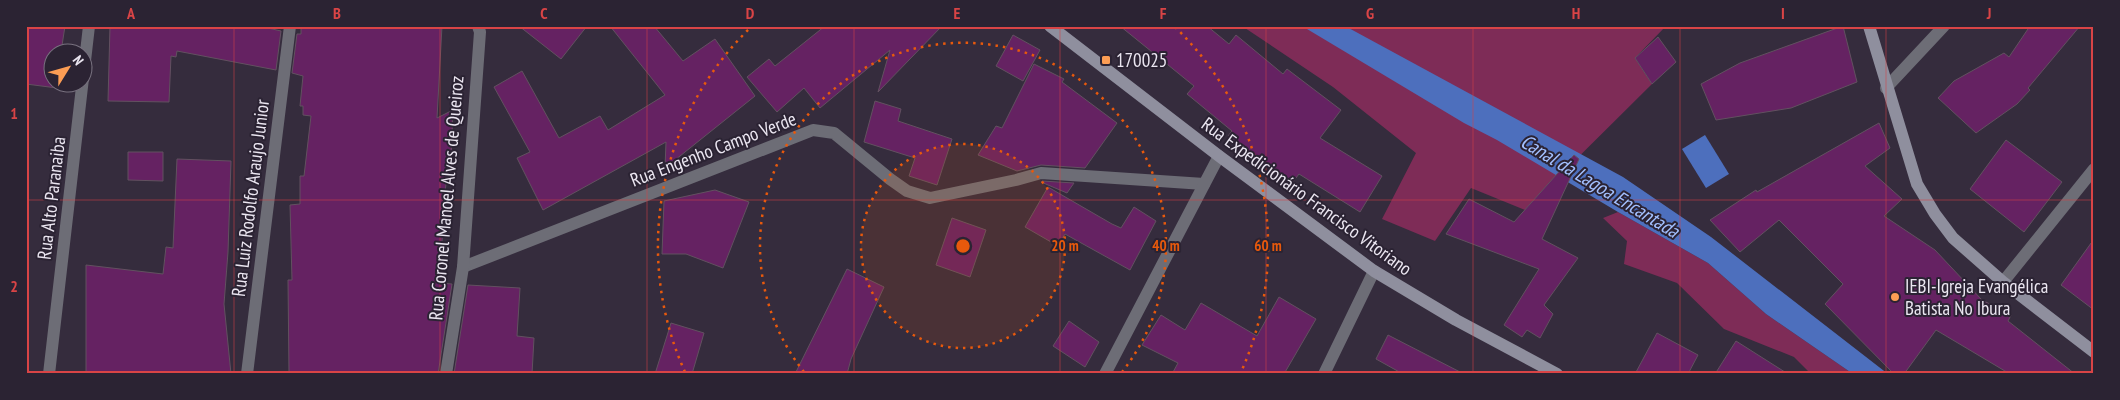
<svg xmlns="http://www.w3.org/2000/svg" width="2120" height="400" viewBox="0 0 2120 400" font-family="'PT Sans Narrow',sans-serif">
	<style>
		.green { fill: #7e2c57 }
		.water { fill: #4d6fbd }
		.building { fill: #652262; stroke: #625160 }
		.lines { fill: none; stroke-linecap: round; stroke-linejoin: round }
		.street { stroke: #6d6d76; stroke-width: 12 }
		.secondary { stroke: #8f8f9e; stroke-width: 12 }
		.grid { fill: none; stroke: #d94446; stroke-width: 1; stroke-opacity: 0.55 }
		.ring { fill: none; stroke: #e8590c; stroke-width: 2.5; stroke-dasharray: 2.5 5 }
		.poi-dot { fill: #fc9d54; stroke: #2b2333; stroke-width: 2 }
		.labels { text-anchor: middle; stroke-width: 4; stroke-linejoin: round; paint-order: stroke }
		.poi-label { font-size: 19px; fill: #ebe6f1; stroke: #2b2333; text-anchor: start }
		.street-label { font-size: 19px; fill: #ebe6f1; stroke: #2b2333 }
		.water-label { font-size: 20px; font-style: italic; fill: #a3c0ff; stroke: #2b2333 }
		.centre { fill: #e8590c; stroke: #2b2333; stroke-width: 2.5 }
		.ring-label { font-size: 15px; text-anchor: middle; font-weight: bold; fill: #e8590c; stroke: #2b2333; stroke-width: 4; stroke-linejoin: round; paint-order: stroke }
		.neatline { fill: none; stroke: #d94446; stroke-width: 2 }
		.grid-label { font-size: 16px; text-anchor: middle; font-weight: bold; fill: #d94446 }
	</style>
	<rect width="100%" height="100%" fill="#352c3d"/>
	<g class="green">
		<polygon points="1242,26 1666,26 1635,58 1652,84 1525,210 1471,188 1435,241 1382,219 1416,153 1333,87"/>
		<polygon points="1618,212 1708,263 1766,314 1853,374 1811,374 1794,357 1724,329 1677,283 1624,264 1627,241 1603,218"/>
	</g>
	<g class="water">
		<polygon points="1302,26 1345,26 1623,177 1711,237 1888,374 1853,374 1766,314 1708,263 1618,212 1497,140 1464,123"/>
		<polygon points="1705,135 1729,174 1706,188 1682,149"/>
	</g>
	<g class="building">
		<polygon points="26,26 65,26 61,52 52,52 52,82 57,82 57,88 26,84"/>
		<polygon points="110,26 259,26 281,31 276,70 177,51 176,57 171,56 169,102 108,101"/>
		<polygon points="301,26 442,26 437,118 453,110 451,158 449,158 444,201 440,283 452,284 438,374 289,374 288,280 292,280 290,205 300,204 300,176 304,176 311,116 303,115 303,106 300,106 303,76 292,73 297,34 301,34"/>
		<polygon points="519,26 587,26 561,59"/>
		<polygon points="610,26 654,26 683,61 715,39 755,96 665,168 666,142 543,210 517,158 530,152 494,87 522,71 559,138 600,116 608,130 665,95"/>
		<polygon points="825,26 942,26 878,92 890,50 820,108 804,88 777,112 747,77 769,59 775,66"/>
		<polygon points="1120,26 1207,26 1229,44 1236,35 1283,74 1287,69 1341,110 1320,138 1382,176 1360,212 1299,174 1292,183 1228,136 1232,131 1187,94 1194,86"/>
		<polygon points="1843,26 1857,82 1791,108 1716,120 1701,84 1740,63"/>
		<polygon points="2030,26 2080,26 2028,88 2030,90 2017,104 1976,133 1938,98 1954,81 2004,53 2009,57"/>
		<polygon points="1013,35 1040,50 1023,81 996,66"/>
		<polygon points="1658,37 1676,62 1652,84 1635,58"/>
		<polygon points="1034,64 1064,79 1062,82 1117,123 1085,168 1041,165 1017,171 978,155 996,126 1002,128"/>
		<polygon points="875,101 901,109 898,121 952,139 937,185 909,176 915,158 864,142"/>
		<polygon points="1879,123 1890,148 1865,166 1902,199 1884,216 1935,250 1982,300 2011,315 2008,321 2075,374 2010,374 1936,330 1904,374 1894,374 1825,304 1843,284 1779,220 1740,252 1710,220 1756,190 1757,192"/>
		<polygon points="2006,140 2062,182 2024,232 1970,189"/>
		<polygon points="128,152 163,152 163,181 128,180"/>
		<polygon points="1574,155 1579,159 1542,239 1578,258 1544,305 1553,314 1540,338 1527,330 1522,337 1504,325 1539,269 1446,234 1469,199 1514,222"/>
		<polygon points="177,159 231,161 228,252 224,304 231,374 86,374 86,265 163,274 166,247 173,248"/>
		<polygon points="1041,182 1042,181 1074,183 1067,193"/>
		<polygon points="1048,187 1112,224 1121,228 1134,207 1156,221 1130,270 1065,234 1058,246 1025,227"/>
		<polygon points="715,190 749,202 723,268 686,254 662,254 664,201"/>
		<polygon points="952,218 986,230 970,277 936,265"/>
		<polygon points="2094,239 2094,310 2061,285"/>
		<polygon points="847,269 884,287 851,359 847,374 795,374"/>
		<polygon points="468,285 520,288 517,336 534,338 532,374 454,374"/>
		<polygon points="1279,297 1316,319 1284,374 1172,374 1178,363 1142,345 1161,315 1185,330 1201,303 1257,336"/>
		<polygon points="1069,321 1099,342 1085,367 1053,346"/>
		<polygon points="671,323 704,333 692,374 655,374"/>
		<polygon points="1657,333 1698,355 1688,374 1635,374"/>
		<polygon points="1388,335 1464,374 1403,374 1376,359"/>
		<polygon points="1736,341 1788,374 1715,374"/>
	</g>
	<g class="lines">
		<g class="street">
			<polyline points="1886,88 1944,26"/>
			<polyline points="463,267 813,130 834,133 890,179 907,191 930,198 1016,180 1041,173 1204,184"/>
			<polyline points="2003,282 2094,169"/>
			<polyline points="49,374 89,26"/>
			<polyline points="247,374 290,26"/>
			<polyline points="446,374 463,267 480,32 478,26"/>
			<polyline points="1105,374 1219,156"/>
			<polyline points="1324,374 1374,271"/>
		</g>
		<g class="secondary">
			<polyline points="1050,26 1219,156 1374,271 1456,320 1557,374"/>
			<polyline points="1869,26 1917,184 1935,214 1953,238 2003,282 2094,352"/>
		</g>
	</g>
	<path class="grid" d="M234,26V374M440,26V374M647,26V374M854,26V374M1060,26V374M1266,26V374M1473,26V374M1680,26V374M1886,26V374M26,200H2094"/>
	<circle cx="963" cy="246" r="102" fill="#e8590c" fill-opacity=".12"/>
	<g class="ring">
		<circle cx="963" cy="246" r="102"/>
		<path d="M804 372A203 203 0 1 1 1122 372"/>
		<path d="M685 372A305 305 0 0 1 751 27M1175 27A305 305 0 0 1 1241 372"/>
	</g>
	<g class="poi-dot">
		<rect x="1101" y="55" width="10" height="10" rx="2.5"/>
		<circle cx="1895" cy="297" r="5"/>
	</g>
	<g class="labels">
		<g class="poi-label">
			<text x="1116" y="67">170025</text>
			<text x="1905" y="293">IEBI-Igreja Evangélica<tspan x="1905" dy="22">Batista No Ibura</tspan></text>
		</g>
		<g class="street-label">
			<text transform="translate(713 149) rotate(-21)" y="7">Rua Engenho Campo Verde</text>
			<text transform="translate(1307 196) rotate(36)" y="7">Rua Expedicionário Francisco Vitoriano</text>
			<text transform="translate(51 198) rotate(-83)" y="7">Rua Alto Paranaiba</text>
			<text transform="translate(250 198) rotate(-83)" y="7">Rua Luiz Rodolfo Araujo Junior</text>
			<text transform="translate(446 198) rotate(-85)" y="7">Rua Coronel Manoel Alves de Queiroz</text>
		</g>
		<g class="water-label">
			<text transform="translate(1600 186) rotate(31)" y="7">Canal da Lagoa Encantada</text>
		</g>
	</g>
	<circle cx="963" cy="246" r="8" class="centre"/>
	<g class="ring-label">
		<text x="1065" y="251">20 m</text>
		<text x="1166" y="251">40 m</text>
		<text x="1268" y="251">60 m</text>
	</g>
	<rect width="2120" height="400" fill="none" stroke="#2b2333" stroke-width="55"/>
	<g transform="translate(68 68) rotate(53)"><circle r="24" fill="#2b2333" stroke="#78717f"/>
	<path d="M0-4L9 19L0 12L-9 19Z" fill="#fc9d54"/>
	<text y="-8" font-size="14" font-weight="bold" text-anchor="middle" fill="#ebe6f1">N</text>
	</g>
	<rect x="28" y="28" width="2064" height="344" class="neatline"/>
	<g class="grid-label">
		<text x="131" y="19">A</text>
		<text x="337" y="19">B</text>
		<text x="544" y="19">C</text>
		<text x="750" y="19">D</text>
		<text x="957" y="19">E</text>
		<text x="1163" y="19">F</text>
		<text x="1370" y="19">G</text>
		<text x="1576" y="19">H</text>
		<text x="1783" y="19">I</text>
		<text x="1989" y="19">J</text>
		<text x="14" y="119">1</text>
		<text x="14" y="292">2</text>
	</g>
</svg>
